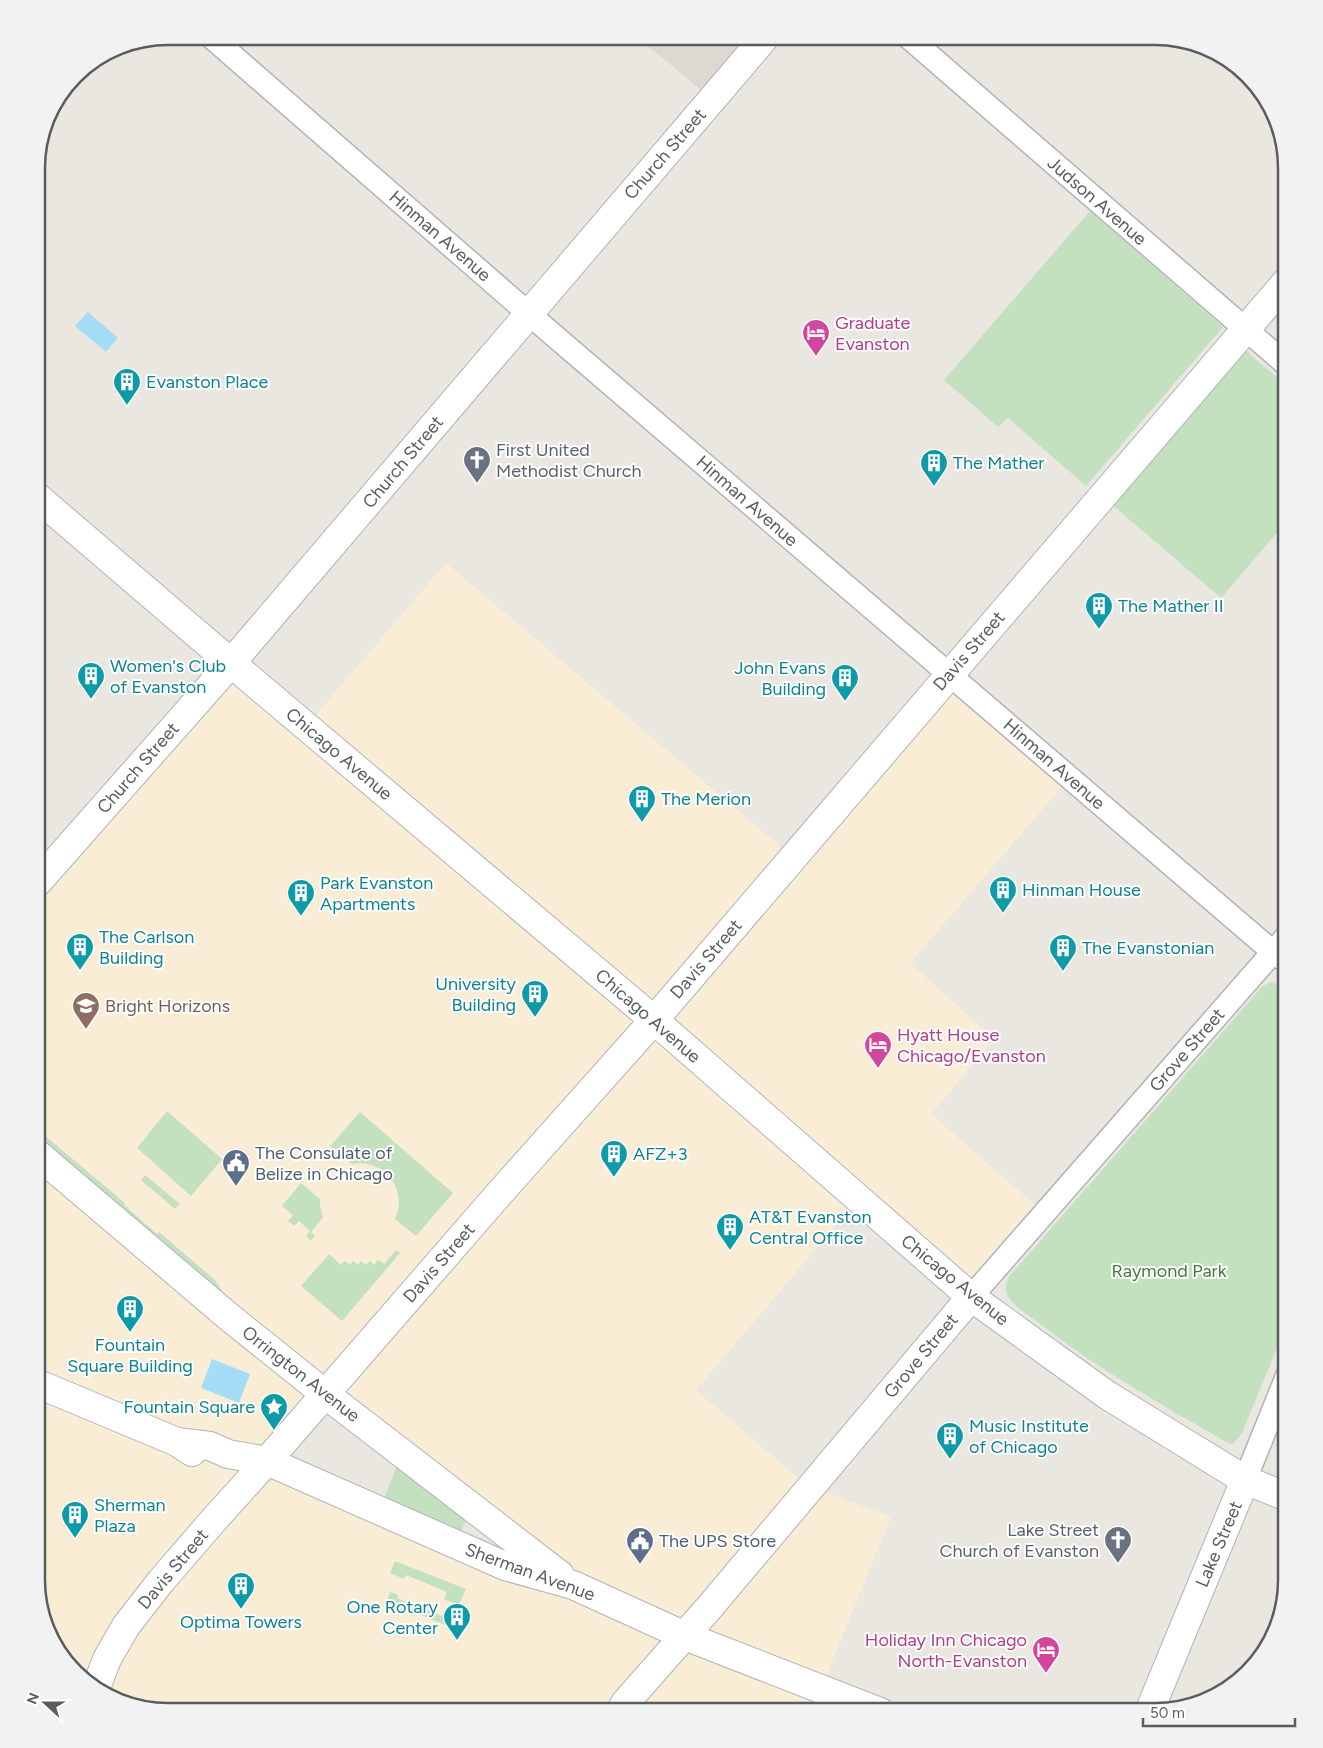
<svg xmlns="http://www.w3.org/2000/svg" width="1323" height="1748" viewBox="0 0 1323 1748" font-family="Figtree,sans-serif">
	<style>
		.commercial { fill: #faedd6; fill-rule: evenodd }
		.education { fill: #ddd8d2 }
		.green { fill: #c3e0bf }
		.water { fill: #a5ddf6 }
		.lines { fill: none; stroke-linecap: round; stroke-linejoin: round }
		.street-casing { stroke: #b1b4b7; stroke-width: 25 }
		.secondary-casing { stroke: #b0b4b7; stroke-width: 30 }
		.street { stroke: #fff; stroke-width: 22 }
		.secondary { stroke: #fff; stroke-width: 28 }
		.labels { text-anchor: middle; stroke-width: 4; stroke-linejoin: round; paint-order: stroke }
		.street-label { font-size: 18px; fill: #595d60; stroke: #fff }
		.hotel-label { font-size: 18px; fill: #b23c85; stroke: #fff; text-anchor: start }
		.culture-label { font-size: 18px; fill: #0d838f; stroke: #fff; text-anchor: start }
		.worship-label { font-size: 18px; fill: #5b616d; stroke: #fff; text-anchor: start }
		.education-label { font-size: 18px; fill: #785e54; stroke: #fff; text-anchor: start }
		.service-label { font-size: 18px; fill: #4e5e75; stroke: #fff; text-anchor: start }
		.park-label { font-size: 18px; fill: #407c3b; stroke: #fff }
		.rim { fill: none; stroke: #595d60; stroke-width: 2.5 }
	</style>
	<rect width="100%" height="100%" fill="#eae7e0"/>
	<path class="commercial" d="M446,563L795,859L955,674L1071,776L910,963L994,1039L931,1114L1041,1210L970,1293L860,1197L696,1390L805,1484L891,1517L820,1691L871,1712H168L103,1694L58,1653L36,1580V892L237,662L309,723ZM325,1394L572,1585L267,1466Z"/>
	<polygon class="education" points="636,36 747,36 702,91"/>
	<g class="green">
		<polygon points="1090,211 1223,327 1086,486 1008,418 998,427 944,380"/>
		<polygon points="1240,346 1287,386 1287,521 1221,598 1109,502"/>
		<path d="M1270,982L1279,985L1287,990V1324L1242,1433L1233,1444L1228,1443C1164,1406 1098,1369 1040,1324C1029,1315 1015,1308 1008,1296C1004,1290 1006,1284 1008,1278L1262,987Z"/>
		<polygon points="167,1111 222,1159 191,1196 137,1148"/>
		<path d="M360,1112L453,1193L416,1236L395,1219C409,1189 383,1158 352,1164L330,1146Z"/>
		<polygon points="44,1135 125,1203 124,1205 157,1234 159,1232 215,1280 226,1297 43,1144 40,1140"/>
		<polygon points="145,1175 180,1204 175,1209 141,1180"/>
		<polygon points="301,1183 320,1199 320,1206 323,1217 311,1232 315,1236 311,1241 306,1236 310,1231 299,1221 294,1226 288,1221 293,1215 282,1206"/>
		<polygon points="396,1250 400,1253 342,1321 301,1286 329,1254 341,1265 345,1261 350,1265 353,1261 358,1265 361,1261 366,1265 370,1261 374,1265 378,1260 384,1264"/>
		<polygon points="398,1463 467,1517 461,1532 384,1499"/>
		<polygon points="395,1561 466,1589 459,1605 444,1599 447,1592 406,1575 404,1579 390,1573"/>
		<polygon points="390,1592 398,1595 397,1598 442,1616 445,1610 460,1616 455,1629 387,1601"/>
	</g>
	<g class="water">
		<polygon points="88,312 118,338 106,352 75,326"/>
		<polygon points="212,1359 250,1374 239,1403 201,1388"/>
	</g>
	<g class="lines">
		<defs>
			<g id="street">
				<polyline points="210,36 551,333 1273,952 1287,962"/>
				<polyline points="907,36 1287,365"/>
				<polyline points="971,1297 1287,936"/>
				<polyline points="1245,1480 1287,1376"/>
			</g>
			<g id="secondary">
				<polyline points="36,496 231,663 654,1020 971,1297 1107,1395 1245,1480 1287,1497"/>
				<polyline points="36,884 231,663 766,36"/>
				<polyline points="36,1153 229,1317 325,1394 560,1575"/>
				<polyline points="36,1383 177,1442 192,1452"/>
				<polyline points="177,1442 210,1446 228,1454 267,1461 505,1566 573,1585 685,1636 880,1712"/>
				<polyline points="96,1688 107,1659 126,1626 161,1581 212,1522 267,1461 498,1195 654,1020 1287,281"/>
				<polyline points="620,1712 625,1703 708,1609 971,1297"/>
				<polyline points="1149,1712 1245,1480"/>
			</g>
		</defs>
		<use href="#street" class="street-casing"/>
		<use href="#secondary" class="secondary-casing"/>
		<use href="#street" class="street"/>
		<use href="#secondary" class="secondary"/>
	</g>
	<defs>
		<symbol id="hotel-pin" viewBox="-11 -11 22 30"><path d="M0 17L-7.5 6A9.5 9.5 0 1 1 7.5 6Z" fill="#d1479c" stroke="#fff"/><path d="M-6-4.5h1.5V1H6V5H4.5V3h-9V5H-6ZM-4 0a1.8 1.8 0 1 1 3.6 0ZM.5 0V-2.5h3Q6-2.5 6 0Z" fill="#fff"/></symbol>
		<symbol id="building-pin" viewBox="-11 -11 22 30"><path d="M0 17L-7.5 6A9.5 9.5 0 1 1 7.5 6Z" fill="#0f9aa8" stroke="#fff"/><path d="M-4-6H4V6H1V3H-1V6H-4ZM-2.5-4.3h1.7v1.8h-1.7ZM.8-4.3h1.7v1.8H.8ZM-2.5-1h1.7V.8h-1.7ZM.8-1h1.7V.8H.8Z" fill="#fff"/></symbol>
		<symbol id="church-pin" viewBox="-11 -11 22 30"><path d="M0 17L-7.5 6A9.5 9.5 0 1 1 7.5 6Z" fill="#6b7280" stroke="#fff"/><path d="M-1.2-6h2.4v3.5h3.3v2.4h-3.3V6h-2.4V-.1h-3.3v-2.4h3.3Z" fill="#fff"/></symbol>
		<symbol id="school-pin" viewBox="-11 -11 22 30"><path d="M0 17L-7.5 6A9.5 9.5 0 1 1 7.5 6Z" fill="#8d6e63" stroke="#fff"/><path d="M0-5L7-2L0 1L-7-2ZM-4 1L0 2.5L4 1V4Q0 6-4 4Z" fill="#fff"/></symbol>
		<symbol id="civic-pin" viewBox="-11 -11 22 30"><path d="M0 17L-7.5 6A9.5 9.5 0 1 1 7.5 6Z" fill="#5c6f8a" stroke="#fff"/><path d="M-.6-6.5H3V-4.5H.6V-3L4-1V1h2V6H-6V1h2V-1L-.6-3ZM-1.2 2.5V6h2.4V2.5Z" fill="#fff"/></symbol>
		<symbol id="sight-pin" viewBox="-11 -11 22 30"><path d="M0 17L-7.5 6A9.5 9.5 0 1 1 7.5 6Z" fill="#0f9aa8" stroke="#fff"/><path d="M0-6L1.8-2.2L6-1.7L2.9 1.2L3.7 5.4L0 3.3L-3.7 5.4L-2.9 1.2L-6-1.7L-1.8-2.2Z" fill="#fff"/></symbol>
	</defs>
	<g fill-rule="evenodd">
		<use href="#hotel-pin" x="800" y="317" width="32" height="43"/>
		<use href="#building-pin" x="111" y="366" width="32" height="43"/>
		<use href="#church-pin" x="461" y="444" width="32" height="43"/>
		<use href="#building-pin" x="918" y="447" width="32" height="43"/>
		<use href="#building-pin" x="1083" y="590" width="32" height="43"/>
		<use href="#building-pin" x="75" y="660" width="32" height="43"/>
		<use href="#building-pin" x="829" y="662" width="32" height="43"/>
		<use href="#building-pin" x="626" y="783" width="32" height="43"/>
		<use href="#building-pin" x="987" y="874" width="32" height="43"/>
		<use href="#building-pin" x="285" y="877" width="32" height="43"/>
		<use href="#building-pin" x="64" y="931" width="32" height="43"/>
		<use href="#building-pin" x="1047" y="932" width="32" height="43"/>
		<use href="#building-pin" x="519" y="978" width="32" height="43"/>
		<use href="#school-pin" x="70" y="990" width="32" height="43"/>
		<use href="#hotel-pin" x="862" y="1029" width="32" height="43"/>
		<use href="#building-pin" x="598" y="1138" width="32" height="43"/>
		<use href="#civic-pin" x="220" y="1147" width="32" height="43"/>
		<use href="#building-pin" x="714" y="1211" width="32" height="43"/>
		<use href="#building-pin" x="114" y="1293" width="32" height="43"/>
		<use href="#sight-pin" x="258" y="1391" width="32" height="43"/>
		<use href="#building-pin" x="934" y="1420" width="32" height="43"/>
		<use href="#building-pin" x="59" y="1499" width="32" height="43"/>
		<use href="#church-pin" x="1102" y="1524" width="32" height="43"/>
		<use href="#civic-pin" x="624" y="1525" width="32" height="43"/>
		<use href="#building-pin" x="225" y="1570" width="32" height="43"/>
		<use href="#building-pin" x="441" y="1601" width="32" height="43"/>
		<use href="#hotel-pin" x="1030" y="1634" width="32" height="43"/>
	</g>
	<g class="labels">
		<g class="street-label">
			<text transform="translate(665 154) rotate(-49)" y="6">Church Street</text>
			<text transform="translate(1097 201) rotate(41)" y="6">Judson Avenue</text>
			<text transform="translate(440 236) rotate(41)" y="6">Hinman Avenue</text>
			<text transform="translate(403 462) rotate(-50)" y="6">Church Street</text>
			<text transform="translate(747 501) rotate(41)" y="6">Hinman Avenue</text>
			<text transform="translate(969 651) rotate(-49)" y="6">Davis Street</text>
			<text transform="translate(339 754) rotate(40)" y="6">Chicago Avenue</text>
			<text transform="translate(1054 764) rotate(41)" y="6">Hinman Avenue</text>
			<text transform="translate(138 768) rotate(-49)" y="6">Church Street</text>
			<text transform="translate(706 959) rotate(-49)" y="6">Davis Street</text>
			<text transform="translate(648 1016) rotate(41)" y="6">Chicago Avenue</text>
			<text transform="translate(1187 1050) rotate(-49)" y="6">Grove Street</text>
			<text transform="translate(439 1263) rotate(-49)" y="6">Davis Street</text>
			<text transform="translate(955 1280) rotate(39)" y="6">Chicago Avenue</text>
			<text transform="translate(921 1356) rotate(-50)" y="6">Grove Street</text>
			<text transform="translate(301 1374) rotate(38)" y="6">Orrington Avenue</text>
			<text transform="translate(1219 1544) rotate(-67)" y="6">Lake Street</text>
			<text transform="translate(173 1569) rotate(-50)" y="6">Davis Street</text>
			<text transform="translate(530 1572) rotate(20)" y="6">Sherman Avenue</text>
		</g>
		<g class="hotel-label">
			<text x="835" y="329">Graduate<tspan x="835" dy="21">Evanston</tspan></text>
			<text x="897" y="1041">Hyatt House<tspan x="897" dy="21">Chicago/Evanston</tspan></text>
			<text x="1027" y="1646" text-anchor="end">Holiday Inn Chicago<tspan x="1027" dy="21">North-Evanston</tspan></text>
		</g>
		<g class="culture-label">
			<text x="146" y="388">Evanston Place</text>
			<text x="953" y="469">The Mather</text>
			<text x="1118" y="612">The Mather II</text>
			<text x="110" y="672">Women's Club<tspan x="110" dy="21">of Evanston</tspan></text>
			<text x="826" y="674" text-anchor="end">John Evans<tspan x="826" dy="21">Building</tspan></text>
			<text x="661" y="805">The Merion</text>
			<text x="320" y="889">Park Evanston<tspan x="320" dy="21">Apartments</tspan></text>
			<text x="1022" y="896">Hinman House</text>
			<text x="99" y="943">The Carlson<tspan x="99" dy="21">Building</tspan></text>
			<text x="1082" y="954">The Evanstonian</text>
			<text x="516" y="990" text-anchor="end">University<tspan x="516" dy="21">Building</tspan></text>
			<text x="633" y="1160">AFZ+3</text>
			<text x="749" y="1223">AT&amp;T Evanston<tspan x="749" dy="21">Central Office</tspan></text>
			<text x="130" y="1351" text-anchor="middle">Fountain<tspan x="130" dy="21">Square Building</tspan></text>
			<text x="255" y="1413" text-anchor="end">Fountain Square</text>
			<text x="969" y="1432">Music Institute<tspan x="969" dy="21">of Chicago</tspan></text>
			<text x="94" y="1511">Sherman<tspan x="94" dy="21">Plaza</tspan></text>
			<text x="438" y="1613" text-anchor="end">One Rotary<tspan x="438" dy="21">Center</tspan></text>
			<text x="241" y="1628" text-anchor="middle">Optima Towers</text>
		</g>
		<g class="worship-label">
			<text x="496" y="456">First United<tspan x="496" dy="21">Methodist Church</tspan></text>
			<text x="1099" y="1536" text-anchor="end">Lake Street<tspan x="1099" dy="21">Church of Evanston</tspan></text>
		</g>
		<g class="education-label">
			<text x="105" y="1012">Bright Horizons</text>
		</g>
		<g class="service-label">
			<text x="255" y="1159">The Consulate of<tspan x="255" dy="21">Belize in Chicago</tspan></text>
			<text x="659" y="1547">The UPS Store</text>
		</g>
		<g class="park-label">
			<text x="1169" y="1277">Raymond Park</text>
		</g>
	</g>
	<path d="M0 0H1323V1748H0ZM168 45H1155A123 123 0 0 1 1278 168V1580A123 123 0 0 1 1155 1703H168A123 123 0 0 1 45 1580V168A123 123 0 0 1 168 45Z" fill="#f2f2f2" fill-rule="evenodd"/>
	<path class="rim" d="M168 45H1155A123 123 0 0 1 1278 168V1580A123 123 0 0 1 1155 1703H168A123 123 0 0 1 45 1580V168A123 123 0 0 1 168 45Z"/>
	<g transform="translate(45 1703) rotate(291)" stroke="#ffffff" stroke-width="4" paint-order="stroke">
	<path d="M0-4L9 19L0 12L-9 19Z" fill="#595d60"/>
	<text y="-8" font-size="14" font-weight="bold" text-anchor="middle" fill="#595d60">N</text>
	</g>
	<path d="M1143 1718v8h152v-8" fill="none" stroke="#595d60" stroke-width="2.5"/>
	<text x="1150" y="1718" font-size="15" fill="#595d60" stroke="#ffffff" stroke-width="4" paint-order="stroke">50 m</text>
</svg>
